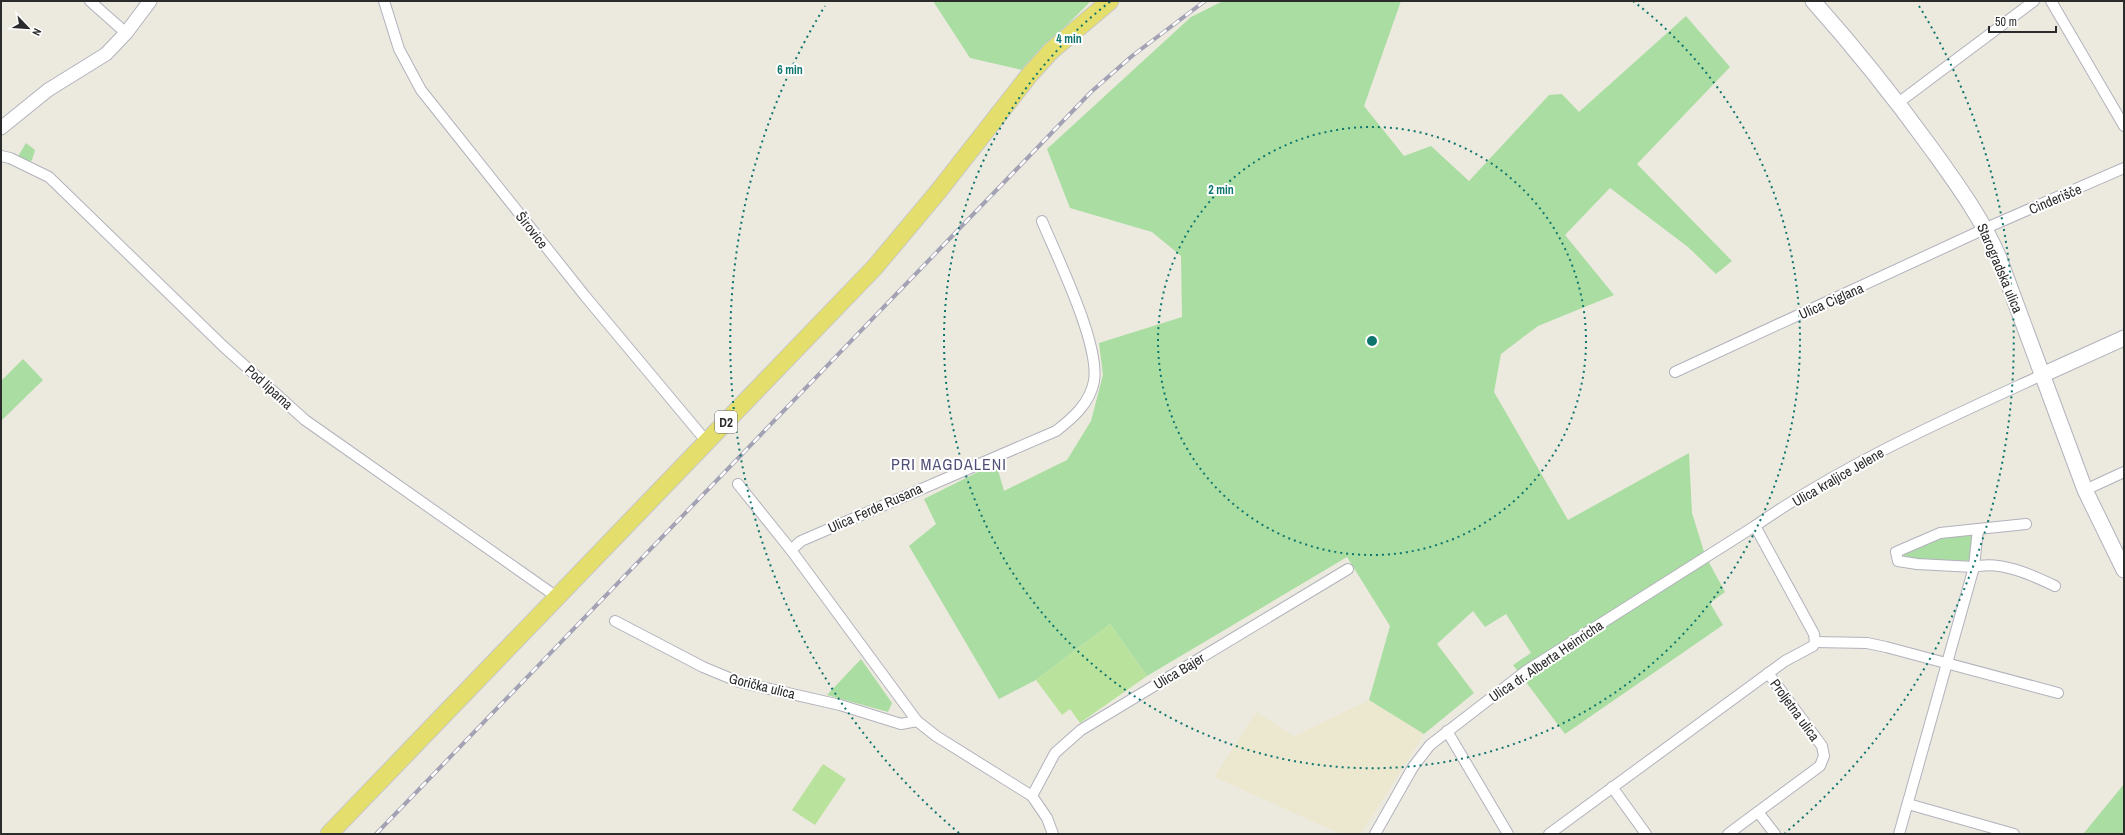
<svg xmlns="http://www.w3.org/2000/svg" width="2125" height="835" viewBox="0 0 2125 835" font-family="'Archivo Narrow',sans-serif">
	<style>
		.education { fill: #ece8d0 }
		.green { fill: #aadda1 }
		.pitch { fill: #b9e39d }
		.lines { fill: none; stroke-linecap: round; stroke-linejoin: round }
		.minor-casing { stroke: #b2b2bd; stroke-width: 12 }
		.tertiary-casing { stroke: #b2b2bd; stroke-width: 15 }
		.secondary-casing { stroke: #b2b2bd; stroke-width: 17 }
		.primary-casing { stroke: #c8c8c8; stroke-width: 19 }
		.minor { stroke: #fff; stroke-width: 10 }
		.tertiary { stroke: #fff; stroke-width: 13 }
		.secondary { stroke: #fff; stroke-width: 15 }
		.primary { stroke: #e4de6c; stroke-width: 17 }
		.rail-casing { stroke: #a3a2b4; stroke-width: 4 }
		.rail { stroke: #fff; stroke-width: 2.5; stroke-dasharray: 8; stroke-linecap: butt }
		.ring { fill: none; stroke: #0f766e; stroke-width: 2; stroke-dasharray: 2 4 }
		.labels { text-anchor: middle; stroke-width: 4; stroke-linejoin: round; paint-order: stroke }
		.shield { fill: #fff; stroke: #6b6b6b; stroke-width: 1 }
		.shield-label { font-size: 13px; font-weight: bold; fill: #2b2b2b }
		.street-label { font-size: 14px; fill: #2b2b2b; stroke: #fff }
		.quarter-label { font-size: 16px; letter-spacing: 1px; fill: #505078; stroke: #fff }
		.centre { fill: #0f766e; stroke: #fff; stroke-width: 2 }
		.ring-label { font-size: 12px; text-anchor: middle; font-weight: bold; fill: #0f766e; stroke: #fff; stroke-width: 4; stroke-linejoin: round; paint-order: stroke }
	</style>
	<rect width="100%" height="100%" fill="#ece9df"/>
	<polygon class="education" points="1369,700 1424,734 1361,834 1341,834 1214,777 1256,712 1294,736"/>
	<g class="green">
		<polygon points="933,1 1091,1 1022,70 970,58"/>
		<polygon points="1223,1 1401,1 1364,106 1404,156 1431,146 1469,181 1549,95 1562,94 1579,112 1686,16 1730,67 1637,164 1732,261 1716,274 1688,247 1610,188 1565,235 1614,295 1538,326 1501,354 1494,392 1568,520 1689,453 1692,513 1705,555 1725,592 1710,603 1723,625 1565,734 1513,665 1531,653 1506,614 1485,627 1473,611 1437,644 1474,693 1424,734 1369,700 1390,626 1347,557 1147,676 1110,624 1036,680 999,699 909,546 936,524 924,499 996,463 1004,491 1067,460 1091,421 1103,375 1099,343 1182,317 1181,256 1152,232 1070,208 1047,149 1191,17"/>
		<polygon points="26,143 35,150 32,160 28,163 17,158"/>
		<polygon points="23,359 43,380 1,421 1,381"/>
		<polygon points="1970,535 1972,538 1971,558 1969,561 1907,559 1903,554 1939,538"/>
		<polygon points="861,659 892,703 888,712 827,695"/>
		<polygon points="2124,784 2124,834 2084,833"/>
	</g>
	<g class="pitch">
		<polygon points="1110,624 1147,676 1080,723 1070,709 1062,715 1036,680"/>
		<polygon points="823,764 846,779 815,825 792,810"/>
	</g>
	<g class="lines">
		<defs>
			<g id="minor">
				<polyline points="90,1 126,33"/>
				<polyline points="384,1 399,49 421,90 585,296 707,442"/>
				<polyline points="2051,1 2124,126"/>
				<polyline points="1898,103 2034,1"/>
				<polyline points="1,156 10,158 49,177 223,346 305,420 557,597"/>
				<polyline points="1675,372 1993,225 2124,168"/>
				<polyline points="738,484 791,550 917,721 936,736 1032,796 1047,818 1053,834"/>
				<polyline points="2085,490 2124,472"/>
				<path d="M2026,524L1940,533L1896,552L1898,561L1917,564L1974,567C2000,560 2032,575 2055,586"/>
				<path d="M791,550L801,541L1056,431C1073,418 1090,403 1094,381C1100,344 1057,257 1042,221"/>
				<polyline points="615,621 703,667 739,682 840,705 901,724 917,721"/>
				<polyline points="1815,642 1867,643 1886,647 2058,693"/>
				<polyline points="1447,731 1508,834"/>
				<polyline points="1612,787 1646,834"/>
				<polyline points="1032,796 1055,753 1081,730 1348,569"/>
				<polyline points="1908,804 2014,834"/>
				<polyline points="1758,812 1775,834"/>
				<polyline points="1375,834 1413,767 1430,745 1526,671 1755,526"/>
				<path d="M1549,834L1785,661L1813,646L1815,642L1814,634L1755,526C1844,464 1944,420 2042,375"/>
				<polyline points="1728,834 1820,766 1824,756 1822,746 1768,673"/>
				<polyline points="1899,834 1974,567 1978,529"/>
			</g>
			<polyline id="tertiary" points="1,128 48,90 106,54 126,33 150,1"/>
			<g id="secondary">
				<path d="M1813,1C1855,48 1894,97 1931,148C1956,183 1982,218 1999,258L2085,490L2124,570"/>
				<polyline points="2042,375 2124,338"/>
			</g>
			<polyline id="primary" points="329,834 875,267 937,193 1031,73 1051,51 1110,1"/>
		</defs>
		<use href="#minor" class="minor-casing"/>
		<use href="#tertiary" class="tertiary-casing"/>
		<use href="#secondary" class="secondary-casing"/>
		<use href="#primary" class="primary-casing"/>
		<use href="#minor" class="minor"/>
		<use href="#tertiary" class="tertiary"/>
		<use href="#secondary" class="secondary"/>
		<use href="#primary" class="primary"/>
		<defs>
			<polyline id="rail" points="376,834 1091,92 1132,56 1205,1"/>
		</defs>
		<use href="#rail" class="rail-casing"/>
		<use href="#rail" class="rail"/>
	</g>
	<g class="ring">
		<circle cx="1372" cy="341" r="214"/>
		<path d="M1633 1A428 428 0 1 1 1111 1"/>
		<path d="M959 833A642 642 0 0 1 825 6M1919 6A642 642 0 0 1 1785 833"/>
	</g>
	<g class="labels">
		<rect class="shield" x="715" y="411" width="22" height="22" rx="3"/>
		<g class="shield-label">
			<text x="726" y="427">D2</text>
		</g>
		<g class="street-label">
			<text transform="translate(2055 199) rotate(-23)" y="5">Cinderišče</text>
			<text transform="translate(532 230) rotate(52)" y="5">Širovice</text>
			<text transform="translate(2000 268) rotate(67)" y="5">Starogradska ulica</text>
			<text transform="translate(1831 301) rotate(-24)" y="5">Ulica Ciglana</text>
			<text transform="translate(269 387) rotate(42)" y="5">Pod lipama</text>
			<text transform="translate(1838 477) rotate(-30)" y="5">Ulica kraljice Jelene</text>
			<text transform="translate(875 508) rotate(-24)" y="5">Ulica Ferde Rusana</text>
			<text transform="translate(1546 661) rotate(-34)" y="5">Ulica dr. Alberta Heinricha</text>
			<text transform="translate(1179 671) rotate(-31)" y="5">Ulica Bajer</text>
			<text transform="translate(762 686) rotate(14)" y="5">Gorička ulica</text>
			<text transform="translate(1795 710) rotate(54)" y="5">Proljetna ulica</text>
		</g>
		<g class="quarter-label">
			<text x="949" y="470">PRI MAGDALENI</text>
		</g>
	</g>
	<circle cx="1372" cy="341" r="6" class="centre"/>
	<g class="ring-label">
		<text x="1069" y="43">4 min</text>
		<text x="790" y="74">6 min</text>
		<text x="1221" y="194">2 min</text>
	</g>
	<rect width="2125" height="835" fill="none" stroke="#2b2b2b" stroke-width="4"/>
	<g transform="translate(28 28) rotate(115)" stroke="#ffffff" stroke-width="3" paint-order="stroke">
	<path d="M0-3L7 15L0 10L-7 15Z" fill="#2b2b2b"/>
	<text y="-6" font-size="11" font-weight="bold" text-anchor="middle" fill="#2b2b2b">N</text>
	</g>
	<path d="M1989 26v6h67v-6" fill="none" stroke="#2b2b2b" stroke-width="2"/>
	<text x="1995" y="26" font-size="12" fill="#2b2b2b" stroke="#ffffff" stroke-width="3" paint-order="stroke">50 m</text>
</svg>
